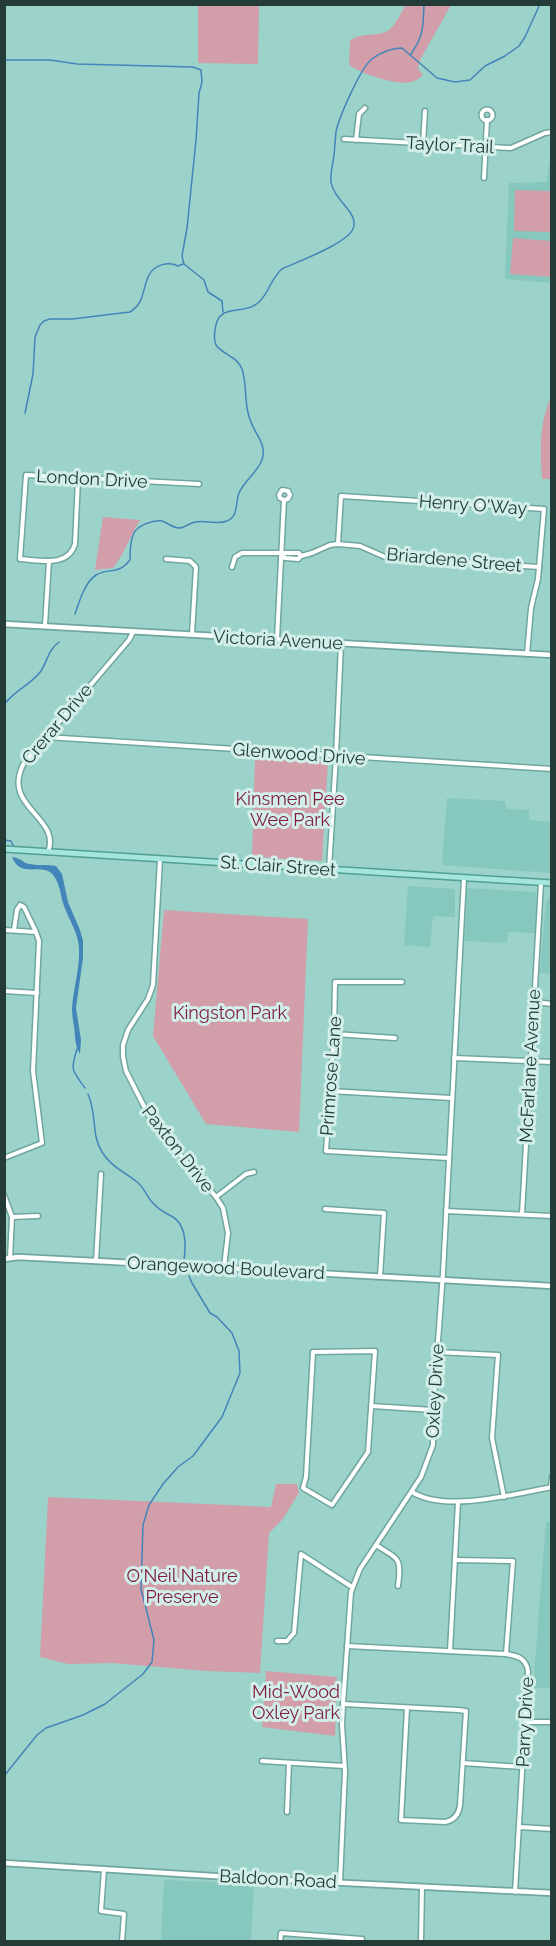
<svg xmlns="http://www.w3.org/2000/svg" width="556" height="1946" viewBox="0 0 556 1946" font-family="Raleway,sans-serif">
	<style>
		.built { fill: #86c7be }
		.green { fill: #d29ea9 }
		.water { fill: #4384b9 }
		.lines { fill: none; stroke-linecap: round; stroke-linejoin: round }
		.stream { stroke: #4384b9; stroke-width: 1.5 }
		.minor-casing { stroke: #70a69f; stroke-width: 7 }
		.tertiary-casing { stroke: #70a69f; stroke-width: 8 }
		.primary-casing { stroke: #509e95; stroke-width: 8 }
		.minor { stroke: #fff; stroke-width: 4 }
		.tertiary { stroke: #fff; stroke-width: 4.5 }
		.primary { stroke: #a4e5dd; stroke-width: 5 }
		.labels { text-anchor: middle; stroke-width: 6; stroke-linejoin: round; paint-order: stroke }
		.street-label { font-size: 18px; fill: #243b38; stroke: #d2eee9 }
		.park-label { font-size: 18px; fill: #7e1b3e; stroke: #d2eee9 }
	</style>
	<rect width="100%" height="100%" fill="#9bd3cb"/>
	<g class="built">
		<polygon points="549,163 551,163 551,283 505,279 509,183 547,182"/>
		<polygon points="447,798 505,801 506,809 529,810 529,820 551,822 551,873 442,865"/>
		<polygon points="408,886 455,889 455,917 433,916 430,947 404,945"/>
		<polygon points="467,888 536,892 535,933 508,932 507,943 465,941"/>
		<polygon points="551,896 551,974 540,973 546,902"/>
		<polygon points="551,1521 551,1688 533,1688 546,1522"/>
		<polygon points="164,1880 254,1884 251,1941 161,1941"/>
	</g>
	<g class="green">
		<polygon points="198,5 259,5 258,64 198,63"/>
		<path d="M406,5H451L420,60L418,69L423,75C420,78 414,82 410,82C397,86 360,73 349,65L350,41C361,31 381,38 390,29C397,23 401,12 406,5Z"/>
		<polygon points="515,190 551,191 551,232 514,231"/>
		<polygon points="513,238 551,241 551,277 510,274"/>
		<path d="M550,399L551,479H542C540,451 539,425 550,399Z"/>
		<path d="M103,517L140,520C130,536 125,553 113,568L95,570Z"/>
		<polygon points="255,758 328,761 322,861 252,857"/>
		<polygon points="164,910 308,919 299,1132 206,1124 153,1036"/>
		<polygon points="276,1484 297,1484 299,1493 282,1520 269,1533 260,1673 206,1671 112,1663 68,1664 40,1657 48,1497 271,1507"/>
		<polygon points="266,1671 337,1677 335,1736 262,1727"/>
	</g>
	<path class="water" d="M12,857C22,858 22,863 30,864C39,866 47,864 56,866L62,874L68,902L80,930L83,941V958L76,1008L81,1040L80,1054C76,1047 76,1044 75,1037C75,1027 72,1019 72,1009C73,989 80,969 79,949C79,934 69,920 64,906C61,899 61,891 58,884C48,855 22,883 12,857Z"/>
	<g class="lines">
		<g class="stream">
			<path d="M411,54C424,35 423,27 424,4"/>
			<polyline points="4,60 50,60 77,64 193,67 201,70 202,82 199,93 196,140 187,228 182,256 184,264 204,280 208,292 222,301 223,312"/>
			<path d="M25,413L33,374L35,337L40,325L44,321L50,319H72L130,312C145,303 142,289 149,275C154,265 168,261 178,266L183,264"/>
			<path d="M75,614C79,602 85,582 96,575C110,567 117,576 130,560C130,552 130,540 134,533C138,525 153,520 162,521C168,523 173,528 179,528C185,528 189,523 195,522C206,520 217,525 227,521C239,516 235,503 239,493C244,481 256,474 262,460C267,444 256,436 251,422C243,405 248,387 242,369C237,356 223,355 216,345C214,340 214,336 215,331C217,301 242,317 259,302C269,293 271,278 282,269C299,261 346,244 353,229C360,213 334,201 331,182C330,172 333,164 334,155C335,147 335,140 336,132C339,117 361,67 372,59C380,53 391,48 402,48L437,78L455,82L470,80L485,66L505,56L519,46L525,37L540,4"/>
			<path d="M4,705C13,691 31,685 41,671C48,660 48,650 59,642"/>
			<polyline points="4,840 11,841 14,847"/>
			<path d="M77,1049C70,1071 72,1070 85,1088"/>
			<path d="M88,1094C97,1113 91,1135 102,1152C111,1167 125,1172 137,1182C145,1188 147,1198 154,1204C160,1211 166,1213 173,1217C187,1226 186,1246 184,1260"/>
			<polyline points="4,1776 37,1735 46,1728 83,1715 105,1704 143,1674 152,1662 154,1640 141,1589 143,1525 149,1505 163,1484 178,1467 193,1456 222,1417 240,1373 239,1351 232,1333 217,1317 210,1313 192,1283 189,1276"/>
		</g>
		<defs>
			<g id="minor">
				<circle cx="487" cy="115" r="5.5"/>
				<polyline points="344,139 511,148 545,133 552,132"/>
				<polyline points="356,140 359,114 365,108"/>
				<polyline points="423,144 425,111"/>
				<polyline points="484,178 487,120"/>
				<path d="M78,479L75,544C68,568 39,560 20,559L26,475L199,484"/>
				<polyline points="338,544 341,496 544,509 538,579 531,608 527,654"/>
				<polyline points="281,554 285,558 298,559 301,556 312,553 330,545 338,544 360,546 385,557 539,567"/>
				<polyline points="166,559 190,561 196,567 192,634"/>
				<polyline points="232,567 235,557 242,553 299,553 301,556"/>
				<polyline points="45,625 49,561"/>
				<polyline points="277,639 284,500 280,498 279,495 282,490 288,491 290,495 288,499 284,500"/>
				<polyline points="46,737 552,769"/>
				<path d="M48,852C62,817 0,807 24,763L129,640L133,632"/>
				<polyline points="160,859 153,985 148,999 128,1030 123,1045 123,1057 126,1071 150,1118 159,1130 216,1197 223,1208 228,1233 224,1267"/>
				<polyline points="329,869 336,756 341,644"/>
				<polyline points="4,930 36,932 39,941 33,1071 42,1143 4,1158"/>
				<polyline points="14,930 17,910 20,905 24,907 36,932"/>
				<polyline points="402,982 335,982 334,1034 326,1151 448,1158"/>
				<polyline points="4,991 37,993"/>
				<polyline points="534,1002 552,1004"/>
				<polyline points="334,1034 395,1038"/>
				<polyline points="454,1058 552,1062"/>
				<polyline points="330,1091 451,1098"/>
				<polyline points="4,1195 12,1217 10,1258"/>
				<polyline points="216,1197 246,1174 254,1172"/>
				<polyline points="325,1209 384,1213 380,1277"/>
				<polyline points="446,1211 552,1216"/>
				<polyline points="522,1214 541,883"/>
				<polyline points="12,1217 38,1216"/>
				<polyline points="96,1261 101,1174"/>
				<polygon points="375,1351 368,1452 332,1505 303,1488 306,1477 313,1352"/>
				<polyline points="436,1352 498,1355 492,1438 504,1497"/>
				<polyline points="372,1406 433,1410"/>
				<polyline points="551,1488 552,1477"/>
				<path d="M412,1492C446,1513 514,1494 552,1487"/>
				<path d="M376,1545C399,1560 402,1557 398,1586"/>
				<polyline points="456,1560 513,1561 506,1654"/>
				<polyline points="277,1641 287,1641 294,1633 301,1554 352,1587"/>
				<path d="M347,1646L506,1654C518,1656 526,1658 528,1671L515,1892"/>
				<polyline points="450,1651 458,1502"/>
				<path d="M343,1704L458,1710L466,1711L460,1805C459,1814 455,1820 445,1822L401,1820L407,1708"/>
				<polyline points="525,1722 552,1722"/>
				<polyline points="262,1761 344,1766"/>
				<polyline points="463,1763 523,1767"/>
				<polyline points="287,1812 289,1763"/>
				<polyline points="520,1827 552,1829"/>
				<polyline points="104,1869 101,1911 124,1914 122,1942"/>
				<polyline points="340,1882 345,1771 342,1725 343,1704 351,1592 360,1569 421,1477 433,1445 433,1410 443,1273 464,878"/>
				<polyline points="280,1942 281,1933 362,1939 361,1942"/>
				<polyline points="421,1942 422,1887"/>
			</g>
			<g id="tertiary">
				<polyline points="4,624 552,655"/>
				<polyline points="4,1259 18,1257 96,1261 552,1286"/>
				<polyline points="4,1863 246,1878 552,1893"/>
			</g>
			<polyline id="primary" points="4,849 552,883"/>
		</defs>
		<use href="#minor" class="minor-casing"/>
		<use href="#tertiary" class="tertiary-casing"/>
		<use href="#primary" class="primary-casing"/>
		<use href="#minor" class="minor"/>
		<use href="#tertiary" class="tertiary"/>
		<use href="#primary" class="primary"/>
	</g>
	<g class="labels">
		<g class="street-label">
			<text transform="translate(450 145) rotate(3)" y="6">Taylor Trail</text>
			<text transform="translate(92 479) rotate(3)" y="6">London Drive</text>
			<text transform="translate(473 505) rotate(4)" y="6">Henry O'Way</text>
			<text transform="translate(454 560) rotate(5)" y="6">Briardene Street</text>
			<text transform="translate(278 640) rotate(3)" y="6">Victoria Avenue</text>
			<text transform="translate(57 724) rotate(-50)" y="6">Crerar Drive</text>
			<text transform="translate(299 754) rotate(4)" y="6">Glenwood Drive</text>
			<text transform="translate(278 866) rotate(4)" y="6">St. Clair Street</text>
			<text transform="translate(530 1066) rotate(-87)" y="6">McFarlane Avenue</text>
			<text transform="translate(331 1076) rotate(-86)" y="6">Primrose Lane</text>
			<text transform="translate(178 1149) rotate(52)" y="6">Paxton Drive</text>
			<text transform="translate(226 1268) rotate(3)" y="6">Orangewood Boulevard</text>
			<text transform="translate(435 1391) rotate(-87)" y="6">Oxley Drive</text>
			<text transform="translate(525 1722) rotate(-87)" y="6">Parry Drive</text>
			<text transform="translate(278 1879) rotate(3)" y="6">Baldoon Road</text>
		</g>
		<g class="park-label">
			<text x="290" y="805">Kinsmen Pee<tspan x="290" dy="21">Wee Park</tspan></text>
			<text x="230" y="1019">Kingston Park</text>
			<text x="182" y="1582">O'Neil Nature<tspan x="182" dy="21">Preserve</tspan></text>
			<text x="296" y="1698">Mid-Wood<tspan x="296" dy="21">Oxley Park</tspan></text>
		</g>
	</g>
	<rect width="556" height="1946" fill="none" stroke="#243b38" stroke-width="12"/>
</svg>
